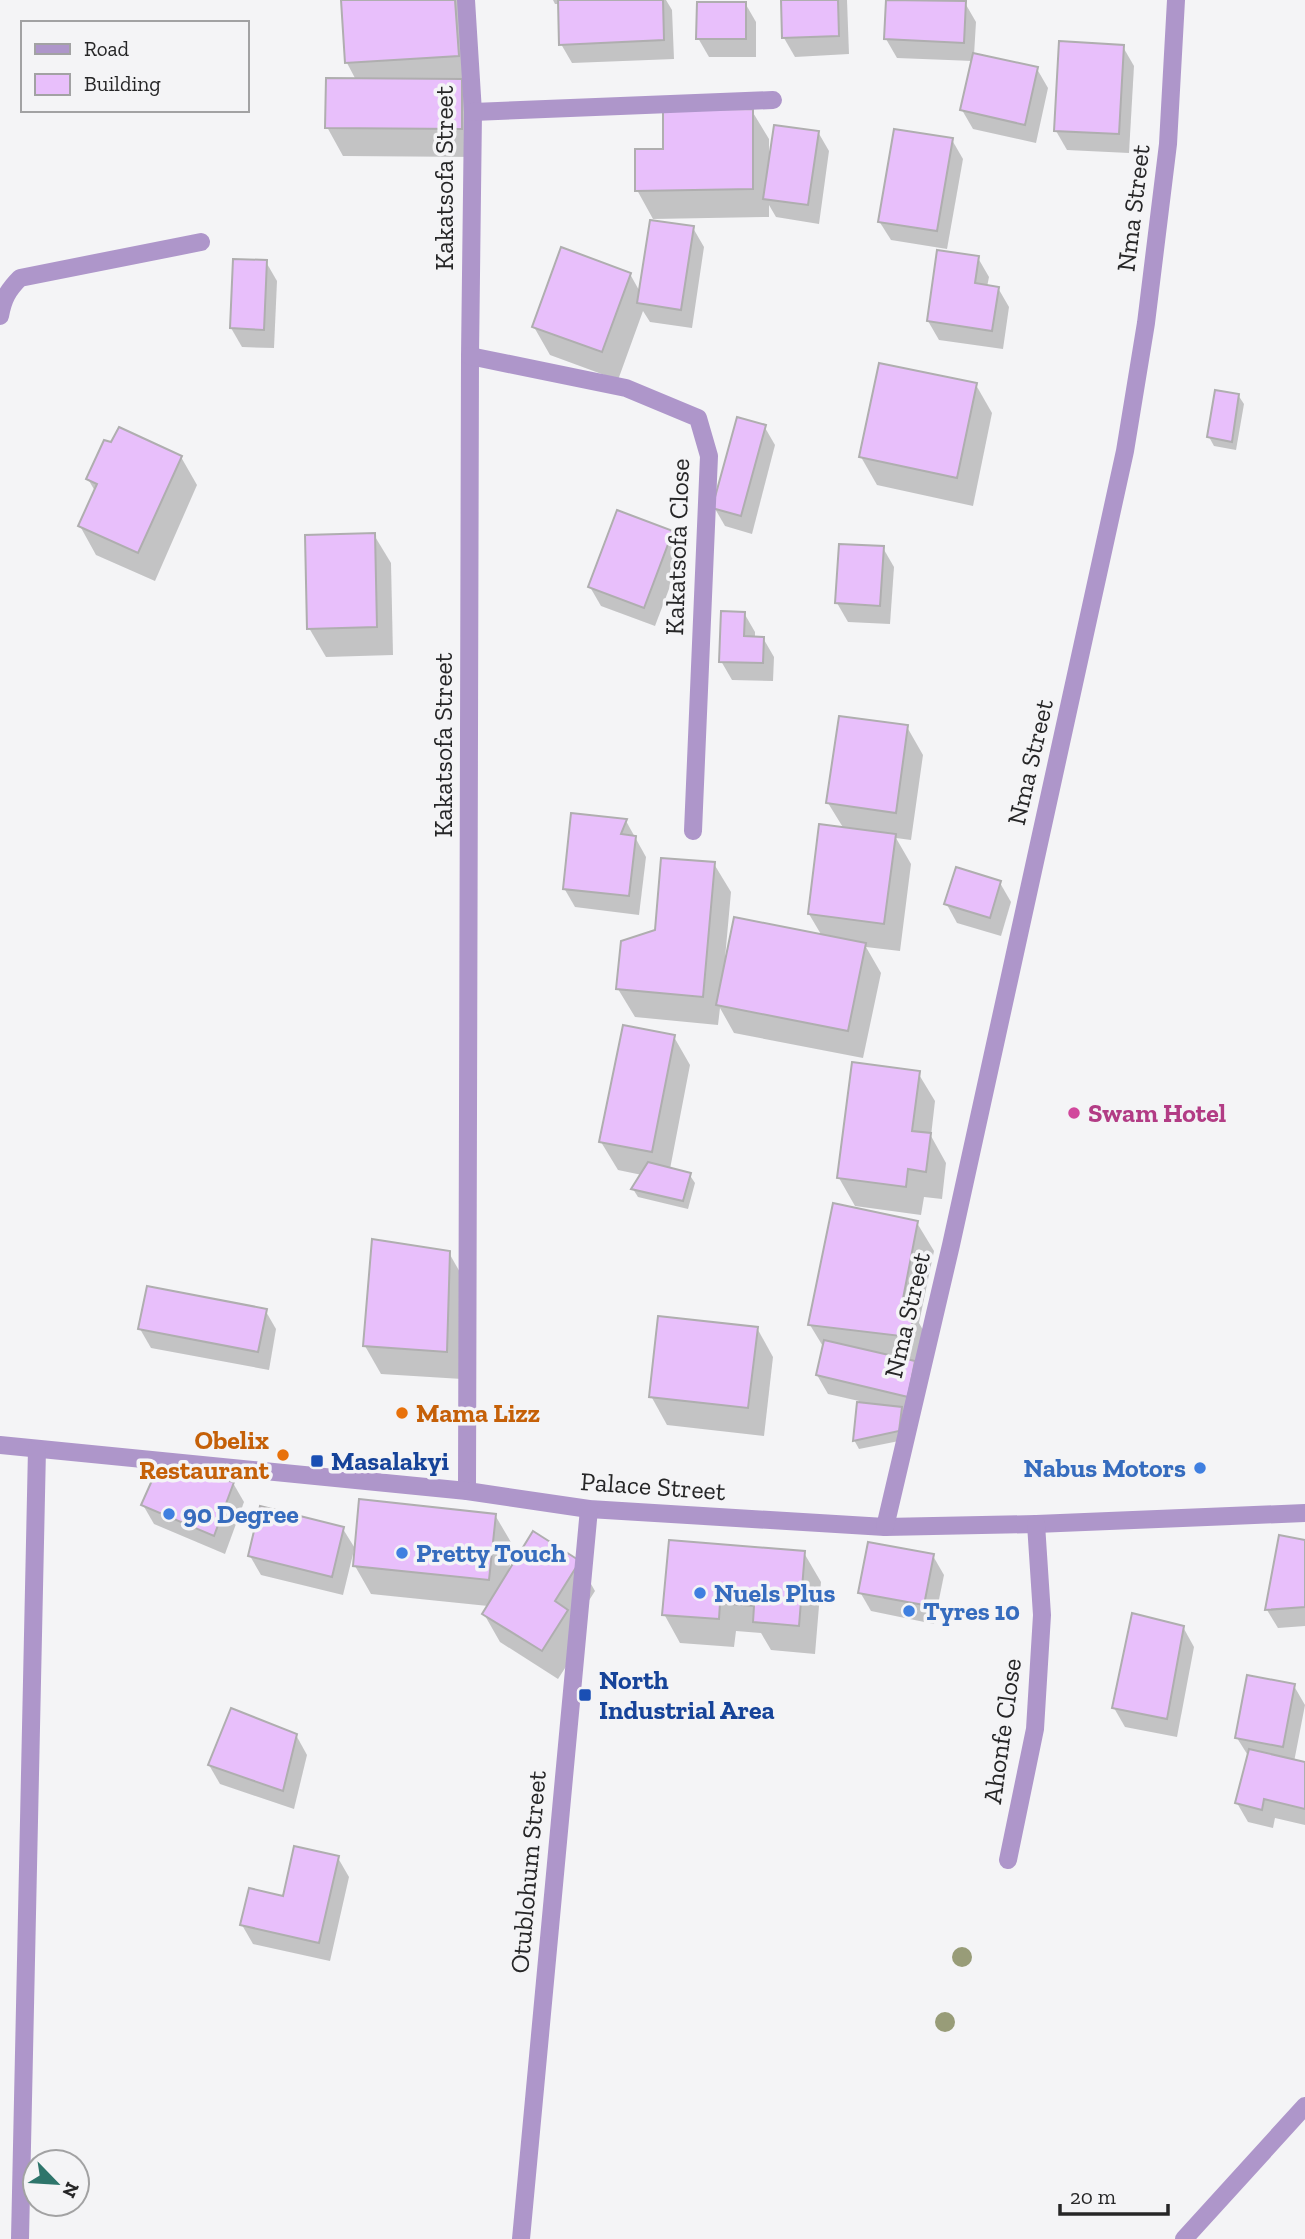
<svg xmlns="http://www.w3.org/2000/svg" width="1305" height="2239" viewBox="0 0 1305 2239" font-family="'Zilla Slab',serif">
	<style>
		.shadow { fill: #0003 }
		.building { fill: #e8bffb; stroke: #afaeaf; stroke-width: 2 }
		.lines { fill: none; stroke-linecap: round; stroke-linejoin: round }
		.minor { stroke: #ae96ca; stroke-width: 18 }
		.tree { fill: #989c78 }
		.hotel-dot { fill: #d1479c; stroke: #f4f4f6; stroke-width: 2.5 }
		.food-dot { fill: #e8710a; stroke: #f4f4f6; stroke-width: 2.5 }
		.transit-dot { fill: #1a4fb4; stroke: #f4f4f6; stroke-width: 2.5 }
		.shop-dot { fill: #3f7fe0; stroke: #f4f4f6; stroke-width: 2.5 }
		.labels { text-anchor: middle; stroke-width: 7; stroke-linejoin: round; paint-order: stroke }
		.street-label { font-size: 26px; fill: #262627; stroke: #f4f4f6 }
		.hotel-label { font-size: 26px; font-weight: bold; fill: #b23c85; stroke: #f4f4f6; text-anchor: start }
		.food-label { font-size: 26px; font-weight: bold; fill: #c56008; stroke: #f4f4f6; text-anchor: start }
		.transit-label { font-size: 26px; font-weight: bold; fill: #164399; stroke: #f4f4f6; text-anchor: start }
		.shop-label { font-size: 26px; font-weight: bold; fill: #366cbe; stroke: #f4f4f6; text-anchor: start }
	</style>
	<rect width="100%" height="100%" fill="#f4f4f6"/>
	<g class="shadow">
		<polygon points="343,0 464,0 477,157 343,156 327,127 356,80 347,63"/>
		<polygon points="553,0 666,0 672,10 674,59 572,63 561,44 560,4 555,4"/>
		<polygon points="782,0 847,0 849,54 795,57 784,38"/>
		<polygon points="888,0 965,3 976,22 974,55 1037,69 1048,88 1036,143 973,129 962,110 973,61 897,58 886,39"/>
		<polygon points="745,3 756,22 756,57 709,57 698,38"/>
		<polygon points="1123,47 1134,66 1129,153 1067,150 1056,131"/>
		<polygon points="752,111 769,139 769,157 818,132 829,151 819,224 776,217 769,205 769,217 653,219 637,190 665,151"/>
		<polygon points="952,140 963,159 947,249 891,240 879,221"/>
		<polygon points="693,228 704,247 692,328 650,322 643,311 618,380 550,355 534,327 630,274 640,292"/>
		<polygon points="978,258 989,277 987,287 998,288 1009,307 1003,349 939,340 928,321"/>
		<polygon points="266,262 277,281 274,348 242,347 231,328"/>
		<polygon points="976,385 992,413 973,506 877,485 861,457"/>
		<polygon points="1238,395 1244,404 1236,450 1214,446 1209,437"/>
		<polygon points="764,426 775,445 752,534 725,526 714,507"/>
		<polygon points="181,457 197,485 155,581 96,555 80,526 95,491 88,479"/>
		<polygon points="672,532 683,552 655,626 601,606 590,587"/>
		<polygon points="374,535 391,563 393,655 326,657 309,628"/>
		<polygon points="883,548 894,567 890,624 848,622 837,603"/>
		<polygon points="744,613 755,632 755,638 763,638 774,657 773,681 732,680 721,661"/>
		<polygon points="907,727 923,755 911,840 896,838 911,864 900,951 866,947 881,973 863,1058 734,1033 720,1008 718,1025 635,1017 618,989 656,931 714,864 731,892 725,958 822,936 809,914 844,829 828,803"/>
		<polygon points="626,821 646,857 639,915 575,907 564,888"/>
		<polygon points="1000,883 1011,902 1001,936 957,923 946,903"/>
		<polygon points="674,1037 690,1065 670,1169 689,1174 695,1183 688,1209 638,1197 633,1189 642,1175 618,1170 601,1142"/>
		<polygon points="918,1073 935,1101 931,1136 946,1163 942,1199 924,1197 921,1215 855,1206 839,1178"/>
		<polygon points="917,1223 934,1251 919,1323 930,1342 918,1415 903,1411 907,1418 904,1440 859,1449 854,1440 859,1401 828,1394 817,1375 824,1348 810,1325"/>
		<polygon points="449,1253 465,1281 462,1379 381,1374 365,1346"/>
		<polygon points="265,1310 276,1329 269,1370 151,1348 140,1329"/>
		<polygon points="757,1328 773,1357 764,1436 667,1425 651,1396"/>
		<polygon points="233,1483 244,1502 225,1554 154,1524 143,1505"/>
		<polygon points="495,1515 512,1544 509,1574 579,1563 595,1591 574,1624 583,1640 558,1679 500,1642 484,1614 488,1606 371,1594 355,1566"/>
		<polygon points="343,1529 356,1550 354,1550 343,1595 261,1575 250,1556"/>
		<polygon points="1305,1542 1305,1626 1278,1628 1267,1610"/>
		<polygon points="804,1553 821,1582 815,1654 771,1650 761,1633 736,1631 734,1647 680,1643 664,1614"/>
		<polygon points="933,1556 944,1575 934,1624 871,1611 860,1592"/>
		<polygon points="1183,1627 1194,1647 1177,1737 1125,1727 1114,1708"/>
		<polygon points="1294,1686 1305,1705 1294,1762 1305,1764 1305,1825 1275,1818 1273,1828 1248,1822 1237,1803 1249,1757 1237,1738"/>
		<polygon points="296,1735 307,1755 294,1809 220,1784 209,1765"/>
		<polygon points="338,1858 349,1877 330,1961 253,1944 242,1925 284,1898"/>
	</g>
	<g class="building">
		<polygon points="341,0 455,0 459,56 345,63"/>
		<polygon points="558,0 663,0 664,40 559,45"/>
		<polygon points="781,0 838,0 839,36 782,38"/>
		<polygon points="886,0 966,1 964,43 884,39"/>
		<polygon points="697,2 746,2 746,39 696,39"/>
		<polygon points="1059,41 1124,45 1119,134 1054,131"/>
		<polygon points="973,53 1038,67 1025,125 960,110"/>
		<polygon points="326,78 462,79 462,129 325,128"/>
		<polygon points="753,109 753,189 635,191 635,149 663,149 663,110"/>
		<polygon points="774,125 819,131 808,205 763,199"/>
		<polygon points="894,129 953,138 937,231 878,222"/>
		<polygon points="650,220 694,226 681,310 637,303"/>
		<polygon points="561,247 631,273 602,352 532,327"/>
		<polygon points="937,250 979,256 975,283 999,287 992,331 927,321"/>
		<polygon points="233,259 267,260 264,330 230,328"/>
		<polygon points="879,363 977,383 957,478 859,457"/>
		<polygon points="1215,390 1239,394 1232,442 1207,437"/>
		<polygon points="737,417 766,425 741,516 712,508"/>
		<polygon points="119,427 182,456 138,553 78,526 97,484 86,479 104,440 111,442"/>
		<polygon points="617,510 673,531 644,608 588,587"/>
		<polygon points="375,533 377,627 307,629 305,535"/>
		<polygon points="839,544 884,546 880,606 835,603"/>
		<polygon points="721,611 745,612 744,636 764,637 763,663 719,662"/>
		<polygon points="839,716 908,725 896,813 826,803"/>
		<polygon points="571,813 627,819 621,834 636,836 629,896 563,889"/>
		<polygon points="819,824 896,834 884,924 808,914"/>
		<polygon points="661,858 715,862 703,997 616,989 621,941 655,930"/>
		<polygon points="956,867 1001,881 990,918 944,904"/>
		<polygon points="734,917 866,943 848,1031 716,1005"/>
		<polygon points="623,1025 675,1035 652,1152 599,1142"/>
		<polygon points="852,1062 920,1071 912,1131 931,1133 926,1172 908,1169 906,1187 837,1178"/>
		<polygon points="648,1162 691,1173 683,1201 631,1189"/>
		<polygon points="833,1203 918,1221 901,1309 915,1312 909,1337 808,1325"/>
		<polygon points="372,1239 450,1251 447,1352 363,1346"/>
		<polygon points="147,1286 267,1309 258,1352 138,1329"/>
		<polygon points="658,1316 758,1327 748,1408 649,1397"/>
		<polygon points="824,1340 915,1361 908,1397 816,1375"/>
		<polygon points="857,1402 902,1407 899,1431 853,1441"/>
		<polygon points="158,1467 234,1482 214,1536 141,1505"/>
		<polygon points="359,1499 496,1514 489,1580 353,1566"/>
		<polygon points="260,1506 344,1527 332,1577 248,1556"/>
		<polygon points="533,1531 580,1561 555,1601 568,1610 542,1651 482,1614"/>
		<polygon points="1279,1535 1305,1540 1305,1607 1265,1610"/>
		<polygon points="669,1540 805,1551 799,1626 753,1622 754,1606 720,1603 719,1619 662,1615"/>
		<polygon points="868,1542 934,1554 924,1605 858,1593"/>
		<polygon points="1132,1613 1184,1626 1167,1719 1112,1708"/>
		<polygon points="1247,1675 1295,1684 1283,1747 1235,1738"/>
		<polygon points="231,1708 297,1734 283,1791 208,1765"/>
		<polygon points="1249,1749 1305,1762 1305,1809 1264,1799 1262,1810 1235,1803"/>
		<polygon points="294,1846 339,1856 319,1943 240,1925 249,1888 283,1896"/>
	</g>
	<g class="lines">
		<g class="minor">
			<polyline points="466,0 473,112 470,356 467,1491"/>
			<polyline points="473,112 773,100"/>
			<path d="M0,316C3,299 8,290 20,278L201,242"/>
			<polyline points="470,356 626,388 698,418 709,456 693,831"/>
			<polyline points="0,1445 467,1491 589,1509 885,1527 1036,1524 1305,1513"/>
			<polyline points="885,1527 951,1245 1125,451 1146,323 1168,144 1176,0"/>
			<polyline points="1008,1860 1035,1729 1042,1615 1036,1524"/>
			<polyline points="20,2239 37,1449"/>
			<polyline points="521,2239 589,1509"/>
			<polyline points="1184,2239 1305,2106"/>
		</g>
	</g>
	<g class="tree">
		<circle cx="962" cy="1957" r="10"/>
		<circle cx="945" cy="2022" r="10"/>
	</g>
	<circle class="hotel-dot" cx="1074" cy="1113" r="7"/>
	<g class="food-dot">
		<circle cx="402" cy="1413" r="7"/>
		<circle cx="283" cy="1455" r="7"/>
	</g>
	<g class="transit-dot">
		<rect x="310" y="1454" width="14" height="14" rx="3.5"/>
		<rect x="578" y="1688" width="14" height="14" rx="3.5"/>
	</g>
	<g class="shop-dot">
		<circle cx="1200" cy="1468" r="7"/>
		<circle cx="169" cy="1514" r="7"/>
		<circle cx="402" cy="1553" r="7"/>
		<circle cx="700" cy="1593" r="7"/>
		<circle cx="909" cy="1611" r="7"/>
	</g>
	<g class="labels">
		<g class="street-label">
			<text transform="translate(444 178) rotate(-90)" y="9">Kakatsofa Street</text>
			<text transform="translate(1133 208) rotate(-83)" y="9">Nma Street</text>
			<text transform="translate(677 547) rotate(-88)" y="9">Kakatsofa Close</text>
			<text transform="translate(443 745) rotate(-90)" y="9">Kakatsofa Street</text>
			<text transform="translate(1030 762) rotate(-77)" y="9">Nma Street</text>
			<text transform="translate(907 1315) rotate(-77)" y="9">Nma Street</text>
			<text transform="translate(653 1486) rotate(4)" y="9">Palace Street</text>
			<text transform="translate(1002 1731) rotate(-82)" y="9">Ahonfe Close</text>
			<text transform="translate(528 1872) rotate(-85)" y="9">Otublohum Street</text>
		</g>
		<g class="hotel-label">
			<text x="1088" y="1122">Swam Hotel</text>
		</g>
		<g class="food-label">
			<text x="416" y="1422">Mama Lizz</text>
			<text x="269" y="1449" text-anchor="end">Obelix<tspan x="269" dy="30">Restaurant</tspan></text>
		</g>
		<g class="transit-label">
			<text x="331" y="1470">Masalakyi</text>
			<text x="599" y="1689">North<tspan x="599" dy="30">Industrial Area</tspan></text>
		</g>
		<g class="shop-label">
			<text x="1186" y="1477" text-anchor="end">Nabus Motors</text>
			<text x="183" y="1523">90 Degree</text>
			<text x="416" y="1562">Pretty Touch</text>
			<text x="714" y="1602">Nuels Plus</text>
			<text x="923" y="1620">Tyres 10</text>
		</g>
	</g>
	<rect x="21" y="21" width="228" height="91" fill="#f4f4f6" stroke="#a2a2a3" stroke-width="2"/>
	<rect x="35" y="44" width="35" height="10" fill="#ae96ca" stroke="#a2a2a3" stroke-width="2"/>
	<text x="84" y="56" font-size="21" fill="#262627">Road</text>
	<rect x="35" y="74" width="35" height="21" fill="#e8bffb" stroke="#a2a2a3" stroke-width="2"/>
	<text x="84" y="91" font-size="21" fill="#262627">Building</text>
	<g transform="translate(56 2183) rotate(115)"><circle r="33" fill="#f4f4f6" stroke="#a2a2a3" stroke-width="2"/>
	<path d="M0-5L12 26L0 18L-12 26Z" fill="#2e756b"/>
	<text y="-10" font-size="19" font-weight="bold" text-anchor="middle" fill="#262627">N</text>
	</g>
	<path d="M1060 2204v10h108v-10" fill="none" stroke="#262627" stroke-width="3.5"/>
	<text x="1070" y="2204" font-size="21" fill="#262627" stroke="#f4f4f6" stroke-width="5" paint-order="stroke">20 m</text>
</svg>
